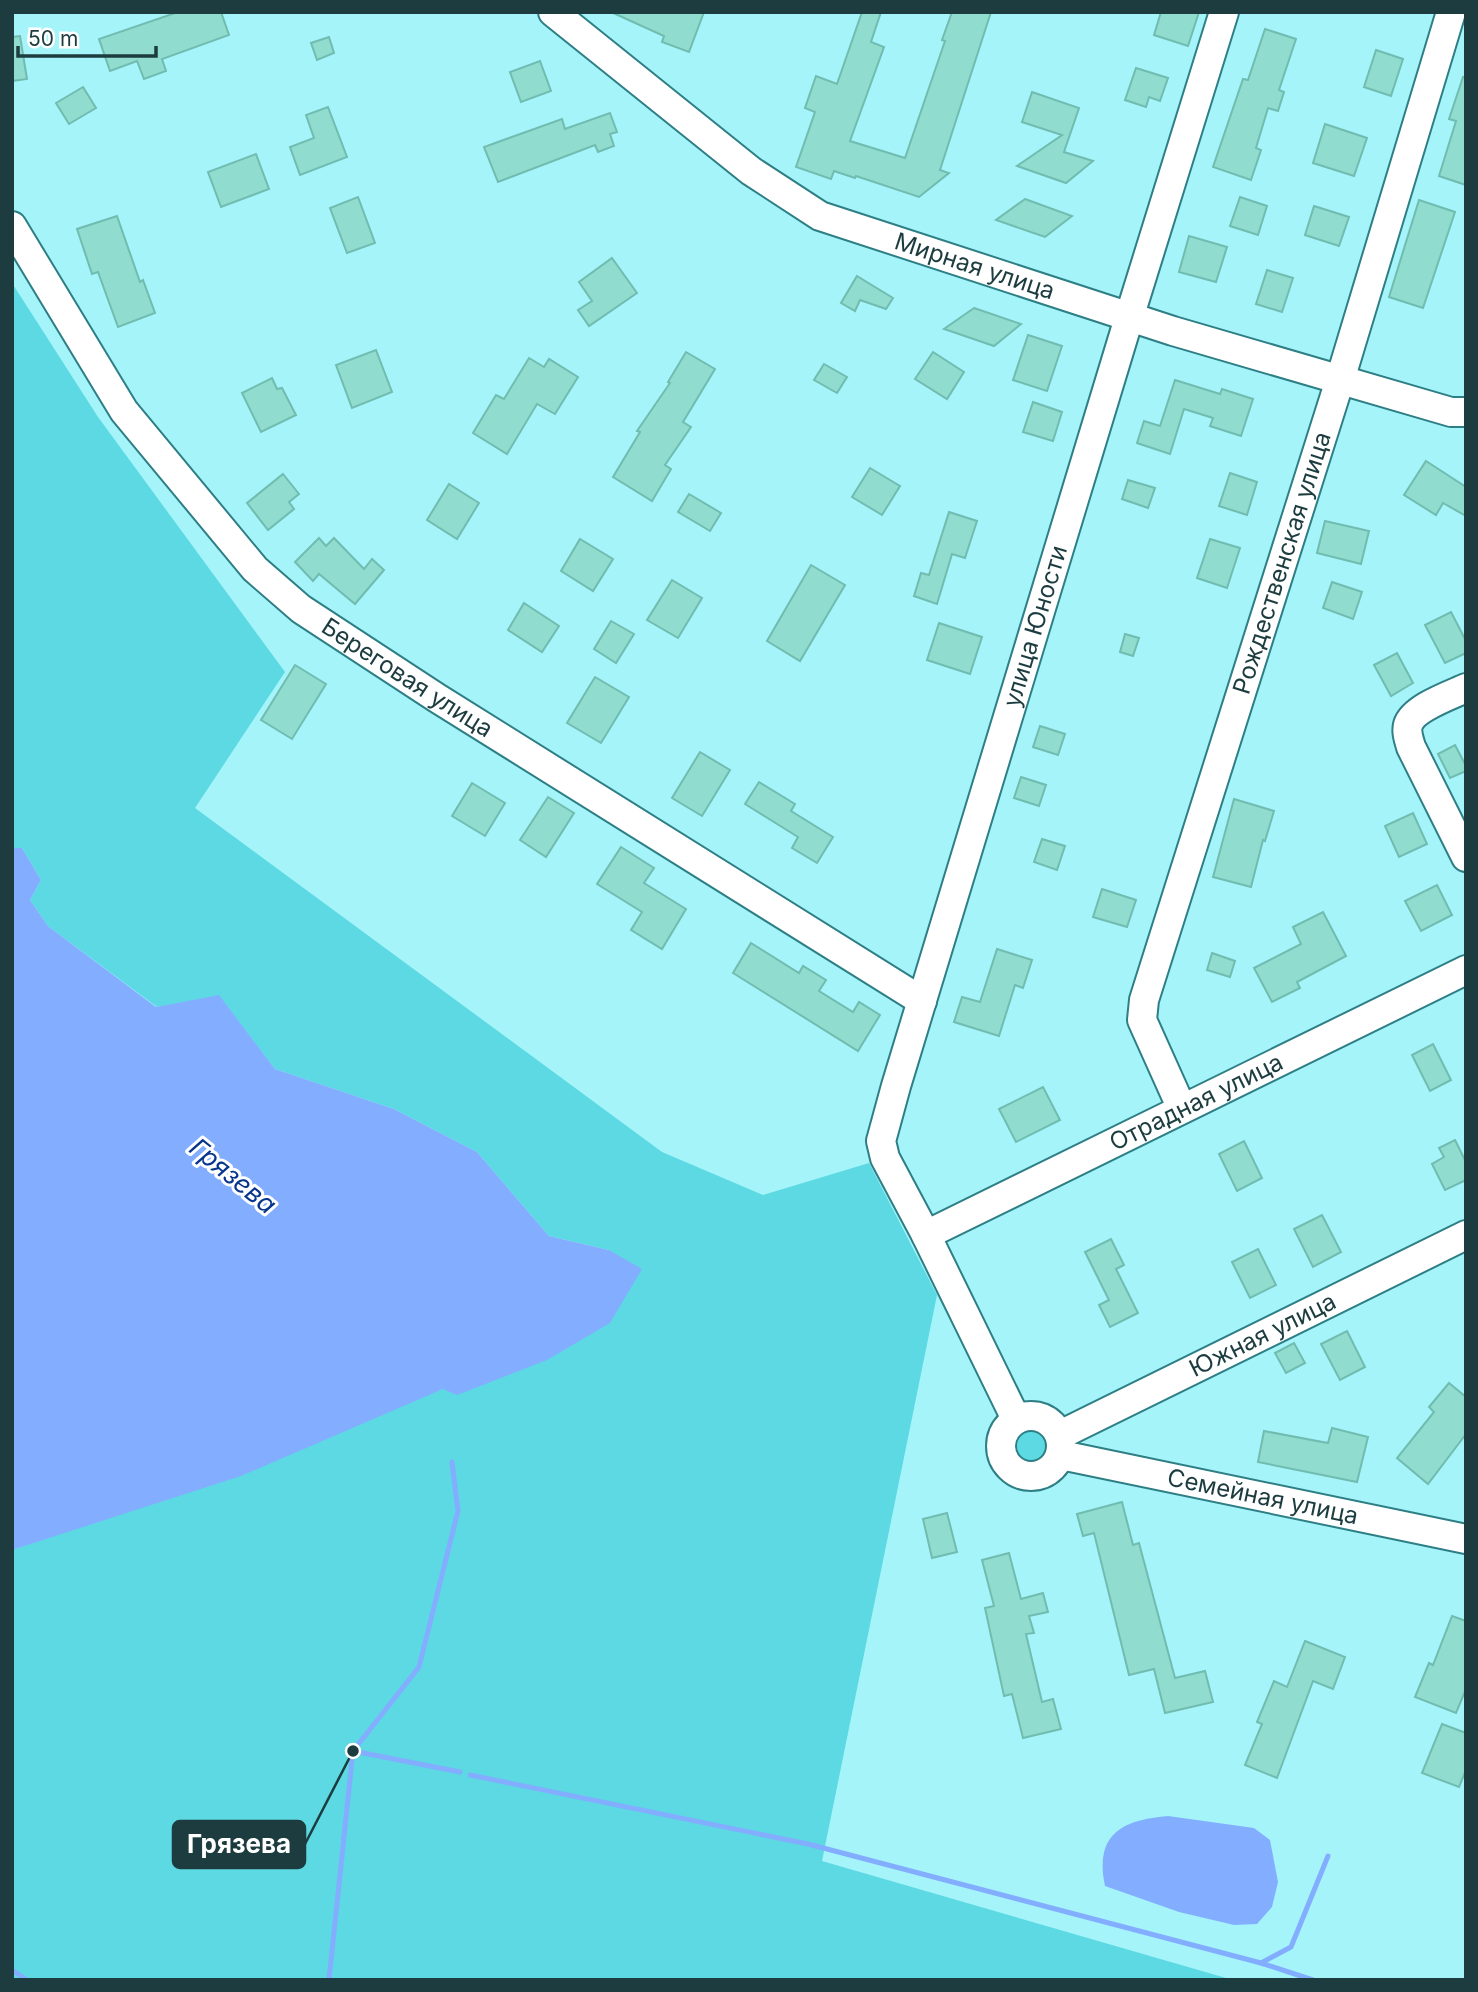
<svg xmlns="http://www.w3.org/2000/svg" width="1478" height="1992" viewBox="0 0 1478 1992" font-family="Inter,sans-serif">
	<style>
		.green { fill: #5cd9e2 }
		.water { fill: #83aeff }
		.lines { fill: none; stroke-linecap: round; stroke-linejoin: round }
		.stream { stroke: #83aeff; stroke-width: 5 }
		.building { fill: #90dcce; stroke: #71bcb0; stroke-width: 2 }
		.minor-casing { stroke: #2e7f85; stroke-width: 32 }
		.minor { stroke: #fff; stroke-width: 28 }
		.labels { text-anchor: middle; stroke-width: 6; stroke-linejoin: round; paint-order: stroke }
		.street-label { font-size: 24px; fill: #1c3c3f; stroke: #fff }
		.water-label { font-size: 26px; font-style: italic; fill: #07348d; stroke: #fff }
		.leader { fill: none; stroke: #1c3c3f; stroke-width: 2.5 }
		.callout-dot { fill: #1c3c3f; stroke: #fff; stroke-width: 2.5 }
		.callout { fill: #1c3c3f; stroke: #1c3c3f; stroke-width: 2.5 }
		.callout-label { font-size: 26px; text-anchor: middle; font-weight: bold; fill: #fff }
	</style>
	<rect width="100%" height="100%" fill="#a5f4fa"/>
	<g class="green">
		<polygon points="12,283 98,417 285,672 195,808 662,1152 763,1195 869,1163 937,1295 822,1861 1233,1980 12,1980 12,1550 443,1389 609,1250 549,1236 477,1152 394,1109 275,1069 219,996 157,1007 48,926 30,900 41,880 22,848 12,848"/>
		<circle cx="1031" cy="1446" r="20"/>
	</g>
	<g class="water">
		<polygon points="12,848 22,848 41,880 30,900 48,926 156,1007 219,995 275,1069 394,1109 477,1152 549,1236 609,1250 642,1269 610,1323 547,1360 457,1395 443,1389 241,1476 12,1550"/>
		<path d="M1168,1816L1254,1828L1270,1840L1278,1882L1272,1907L1257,1924L1234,1925L1179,1912L1105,1886C1094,1834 1122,1820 1168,1816Z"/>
	</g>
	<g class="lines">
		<g class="stream">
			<polyline points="353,1751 460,1772"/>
			<polyline points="470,1775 808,1844 1261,1963 1313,1980"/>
			<polyline points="1261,1963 1291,1947 1328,1856"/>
			<polyline points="12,1970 27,1980"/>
			<polyline points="329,1980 353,1751 419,1667 458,1511 452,1462"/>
		</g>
	</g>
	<g class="building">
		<polygon points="178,12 221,12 229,35 162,59 166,71 144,79 137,61 110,71 99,39"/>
		<polygon points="611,12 704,12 689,52 662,42 664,36"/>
		<polygon points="862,12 881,12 871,42 884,47 850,141 905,158 945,41 942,40 952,12 991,12 940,170 949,173 919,197 856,176 855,178 834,171 831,179 796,167 815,112 805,108 816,76 837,84"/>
		<polygon points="1161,12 1199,12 1188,46 1154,35"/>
		<polygon points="1265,29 1296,39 1279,90 1284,92 1278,111 1268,108 1256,148 1261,150 1251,180 1213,167 1243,79 1248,80"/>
		<polygon points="20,36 27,79 12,81 12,37"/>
		<polygon points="329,37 334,53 317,60 311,43"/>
		<polygon points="1376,50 1403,59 1391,96 1364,87"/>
		<polygon points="540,61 551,91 521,102 510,72"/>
		<polygon points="1136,68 1168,78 1160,101 1149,97 1146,107 1125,100"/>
		<polygon points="1463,77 1466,78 1466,185 1439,176 1456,121 1449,119"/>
		<polygon points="83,87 96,108 69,124 56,103"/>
		<polygon points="1032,92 1079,108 1064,152 1093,161 1066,183 1017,166 1062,135 1022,122"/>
		<polygon points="328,107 347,157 300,175 290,147 314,138 306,115"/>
		<polygon points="610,113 617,132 610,134 614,146 598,152 595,145 498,182 484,147 562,119 565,129"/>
		<polygon points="1325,124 1367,138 1354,176 1313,163"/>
		<polygon points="256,154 269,189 221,207 208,172"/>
		<polygon points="358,197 375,243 347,253 330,208"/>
		<polygon points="1240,197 1267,206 1258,235 1230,226"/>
		<polygon points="1025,199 1072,216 1045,237 996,220"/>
		<polygon points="1419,200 1455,212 1423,308 1389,297"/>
		<polygon points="1314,206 1349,217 1339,246 1305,235"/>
		<polygon points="117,216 140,282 143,280 155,313 118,327 98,272 92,274 77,229"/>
		<polygon points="1189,236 1227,247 1216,282 1179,272"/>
		<polygon points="612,258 637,293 589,326 578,310 592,301 579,282"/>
		<polygon points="1267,270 1293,278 1282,312 1256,304"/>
		<polygon points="857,276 893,298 886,309 860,300 855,311 841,303"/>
		<polygon points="974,308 1021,324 994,346 944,329"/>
		<polygon points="1028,335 1062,346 1047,391 1013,380"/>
		<polygon points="376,350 392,392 352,408 336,365"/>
		<polygon points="686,352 715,369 683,422 691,427 665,465 671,469 652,501 613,477 640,432 637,431 670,383 668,382"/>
		<polygon points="933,352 964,372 947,399 915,379"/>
		<polygon points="529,358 544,367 549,359 578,377 555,414 537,404 507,454 473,433 496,395 504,399"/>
		<polygon points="824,364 847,377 837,393 814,380"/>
		<polygon points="272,378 277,389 282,388 296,415 261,432 242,393"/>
		<polygon points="1175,380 1220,394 1222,389 1253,399 1241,436 1210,426 1213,418 1184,409 1170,454 1137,443 1144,421 1160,426"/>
		<polygon points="1033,402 1062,412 1053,441 1023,432"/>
		<polygon points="1426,461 1466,487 1466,516 1443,503 1436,515 1404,495"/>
		<polygon points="870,468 900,486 882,515 852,497"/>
		<polygon points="1230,473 1257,482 1247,515 1219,506"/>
		<polygon points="283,474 299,494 289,502 294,509 268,530 247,503"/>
		<polygon points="1128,480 1155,488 1148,508 1122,499"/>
		<polygon points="449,484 479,503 457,539 427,520"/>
		<polygon points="689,494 721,513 710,531 678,512"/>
		<polygon points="949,512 977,521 965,558 952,554 937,604 914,596 921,573 929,575"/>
		<polygon points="1325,521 1369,531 1361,564 1317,553"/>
		<polygon points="319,538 326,546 334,538 364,569 372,559 384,570 355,604 319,574 313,581 295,562"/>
		<polygon points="580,539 613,559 593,591 561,571"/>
		<polygon points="1210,539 1240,548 1227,588 1197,578"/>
		<polygon points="811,565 845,585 800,661 767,641"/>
		<polygon points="672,580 702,598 678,638 647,620"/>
		<polygon points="1332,582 1362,592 1353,619 1323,608"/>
		<polygon points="524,603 559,626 542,652 508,630"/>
		<polygon points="1451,612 1466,641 1466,653 1445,663 1425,625"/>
		<polygon points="611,621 634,634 616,663 594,649"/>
		<polygon points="939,623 982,637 970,674 927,660"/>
		<polygon points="1125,634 1139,638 1133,656 1120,652"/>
		<polygon points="1397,653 1413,683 1391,696 1374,665"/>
		<polygon points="295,665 326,684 292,739 261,720"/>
		<polygon points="595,677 629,697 601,743 567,723"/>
		<polygon points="1040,726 1065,734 1058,755 1033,747"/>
		<polygon points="1455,745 1466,766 1466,771 1450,778 1438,754"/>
		<polygon points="700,752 730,770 702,816 672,798"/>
		<polygon points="1021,777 1046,785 1039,806 1014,798"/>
		<polygon points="759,782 795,804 791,811 833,837 817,863 792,848 798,837 745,804"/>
		<polygon points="472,783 505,803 485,836 452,816"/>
		<polygon points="548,797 574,813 546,857 520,840"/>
		<polygon points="1234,799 1274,811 1265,841 1263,840 1251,887 1213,877"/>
		<polygon points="1413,813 1427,844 1399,857 1385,826"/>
		<polygon points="1042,839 1065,846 1057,870 1034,862"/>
		<polygon points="621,847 654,868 644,883 686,909 662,949 631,930 642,912 597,884"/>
		<polygon points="1437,885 1452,915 1421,931 1405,901"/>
		<polygon points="1102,889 1136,900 1127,927 1093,917"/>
		<polygon points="1323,912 1346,956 1297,982 1300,988 1272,1002 1254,968 1301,944 1293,927"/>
		<polygon points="751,943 799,973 803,966 826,980 819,991 853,1012 859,1002 880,1015 858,1051 733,973"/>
		<polygon points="997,949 1032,960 1023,988 1015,985 999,1036 954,1022 962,997 980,1002"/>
		<polygon points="1212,953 1235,961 1230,977 1207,970"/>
		<polygon points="1433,1044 1451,1080 1430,1091 1412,1055"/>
		<polygon points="1043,1087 1060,1120 1016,1142 999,1109"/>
		<polygon points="1455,1140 1466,1162 1466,1180 1445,1190 1432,1164 1444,1157 1439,1148"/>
		<polygon points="1244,1141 1262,1178 1237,1191 1219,1154"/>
		<polygon points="1322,1215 1341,1252 1313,1267 1294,1229"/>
		<polygon points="1111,1239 1124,1265 1116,1269 1138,1313 1110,1327 1099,1305 1109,1300 1085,1252"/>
		<polygon points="1258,1249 1276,1285 1250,1298 1232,1262"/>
		<polygon points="1347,1331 1365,1367 1340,1380 1321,1344"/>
		<polygon points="1294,1343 1305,1363 1286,1373 1275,1353"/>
		<polygon points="1449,1383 1466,1397 1466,1434 1428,1484 1397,1458 1434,1412 1429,1407"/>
		<polygon points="1332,1428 1368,1437 1357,1482 1258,1462 1264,1431 1328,1443"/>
		<polygon points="1122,1502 1133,1545 1139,1543 1175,1678 1205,1671 1213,1702 1165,1713 1154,1669 1129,1675 1094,1533 1083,1536 1077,1514"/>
		<polygon points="947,1513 957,1552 932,1558 923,1519"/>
		<polygon points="1009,1553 1021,1599 1043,1593 1048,1612 1029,1616 1034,1633 1026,1634 1042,1702 1053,1699 1061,1729 1023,1738 1012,1694 1004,1696 985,1608 994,1606 982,1560"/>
		<polygon points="1452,1616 1466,1621 1466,1689 1456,1713 1415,1697 1429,1663 1433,1665"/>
		<polygon points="1305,1641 1345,1657 1333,1689 1313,1681 1277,1778 1245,1765 1262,1724 1257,1722 1274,1681 1287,1687"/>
		<polygon points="1442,1724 1466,1733 1466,1770 1459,1787 1422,1773"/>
	</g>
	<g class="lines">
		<defs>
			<g id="minor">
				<path id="s1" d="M553,12L751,171L820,216L1173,331L1451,412H1466"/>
				<path id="s2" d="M12,226L124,411L255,569L301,609L437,698L922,1001"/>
				<path d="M1466,688C1451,695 1413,708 1408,725C1406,732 1409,740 1411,747L1466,857"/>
				<path id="s3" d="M1182,1109L1142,1020L1144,1000L1340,380L1451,12"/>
				<path id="s4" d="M926,1235L1466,970"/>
				<circle cx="1031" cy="1446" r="30"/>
				<path id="s5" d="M1016,1419L926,1235L885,1158L881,1141L896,1086L1129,318L1224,12"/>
				<path id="s6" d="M1060,1435L1466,1235"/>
				<path id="s7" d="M1061,1455L1466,1539"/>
			</g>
		</defs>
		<use href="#minor" class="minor-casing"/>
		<use href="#minor" class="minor"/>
	</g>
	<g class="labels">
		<g class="street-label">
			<text dy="8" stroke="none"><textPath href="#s1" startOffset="499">Мирная улица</textPath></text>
			<text dy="8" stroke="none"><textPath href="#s3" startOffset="576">Рождественская улица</textPath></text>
			<text dy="8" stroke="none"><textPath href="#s5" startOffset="847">улица Юности</textPath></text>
			<text dy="8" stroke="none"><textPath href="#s2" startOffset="609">Береговая улица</textPath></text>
			<text dy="8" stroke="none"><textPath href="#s4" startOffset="301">Отрадная улица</textPath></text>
			<text dy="8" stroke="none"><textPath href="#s6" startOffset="226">Южная улица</textPath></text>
			<text dy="8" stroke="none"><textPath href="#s7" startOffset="206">Семейная улица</textPath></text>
		</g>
		<g class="water-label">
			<text transform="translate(233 1176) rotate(39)" y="9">Грязева</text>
		</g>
	</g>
	<path class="leader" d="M353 1751L305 1844"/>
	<circle class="callout-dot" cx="353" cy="1751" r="7"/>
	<rect class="callout" x="173" y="1821" width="132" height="47" rx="7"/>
	<g class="callout-label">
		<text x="239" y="1853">Грязева</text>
	</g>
	<rect width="1478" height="1992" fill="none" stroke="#1c3c3f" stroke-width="28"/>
	<path d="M18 46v10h138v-10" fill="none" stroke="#1c3c3f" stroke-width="3.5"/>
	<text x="28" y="46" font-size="21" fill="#1c3c3f" stroke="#ffffff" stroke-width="5" paint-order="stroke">50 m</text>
</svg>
